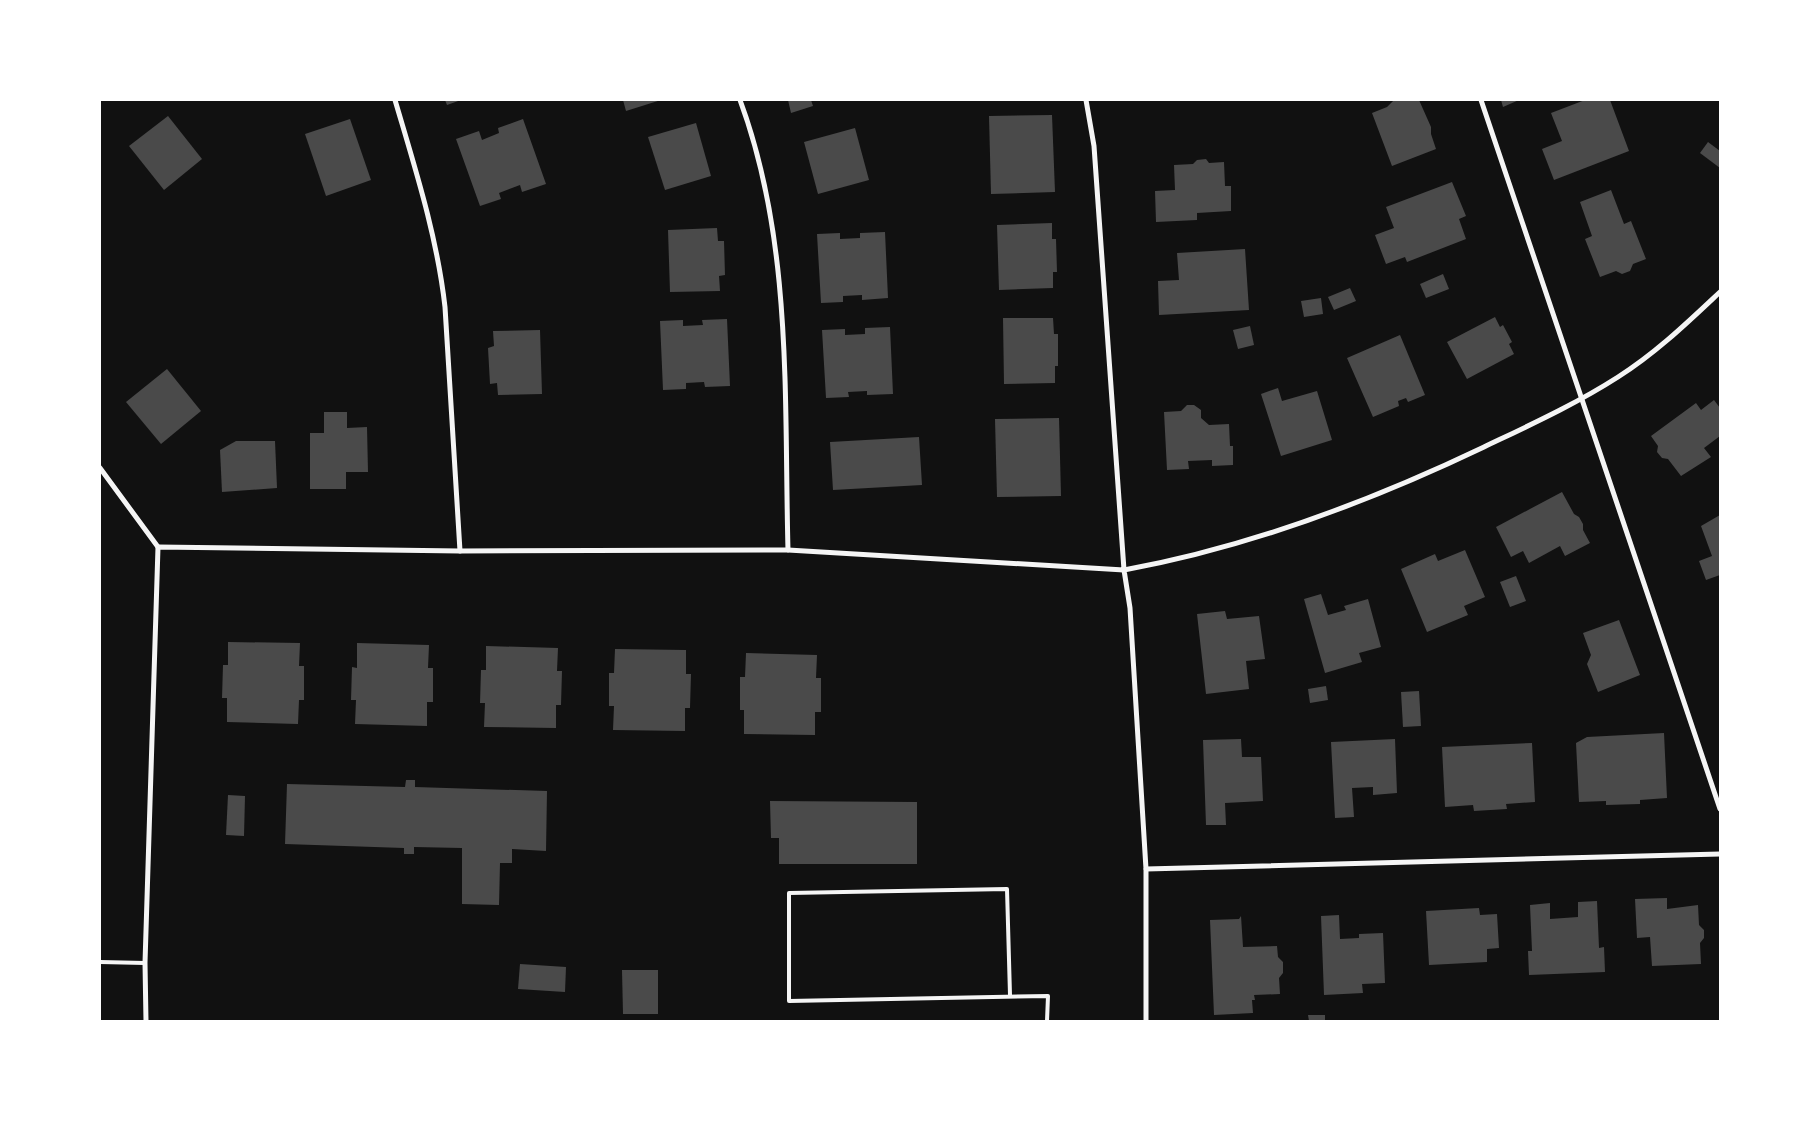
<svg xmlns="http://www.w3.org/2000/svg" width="1820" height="1121" viewBox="0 0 1820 1121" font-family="'Exo 2',sans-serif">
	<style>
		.building { fill: #4a4a4a }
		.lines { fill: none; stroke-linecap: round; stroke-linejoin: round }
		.service { stroke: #f5f5f5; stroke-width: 4 }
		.minor { stroke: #f5f5f5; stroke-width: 5 }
	</style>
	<rect width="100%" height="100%" fill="#111"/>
	<g class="building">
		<polygon points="445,100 461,100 447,105"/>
		<polygon points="623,100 661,100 626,111"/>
		<polygon points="788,100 811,100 813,106 791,113"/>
		<polygon points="1394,100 1419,100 1431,127 1431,134 1436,149 1392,166 1372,113 1387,107"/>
		<polygon points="1501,100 1519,100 1503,107"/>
		<polygon points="1585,100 1610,100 1629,151 1554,180 1542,149 1562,141 1551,113"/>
		<polygon points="1052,115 1055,192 991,194 989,116"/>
		<polygon points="168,116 202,159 164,190 129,146"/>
		<polygon points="350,119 371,180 326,196 305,134"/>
		<polygon points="523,119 546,184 522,192 520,185 499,193 501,199 480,206 456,139 479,131 482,140 499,133 498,128"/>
		<polygon points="696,123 711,176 665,190 648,137"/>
		<polygon points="855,128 869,180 818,194 804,142"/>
		<polygon points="1708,142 1720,151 1720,168 1700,153"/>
		<polygon points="1206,159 1209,163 1224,162 1225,186 1231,186 1231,211 1197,213 1197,220 1156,222 1155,191 1175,190 1174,165 1193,164 1197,160"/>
		<polygon points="1452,182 1466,216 1459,219 1466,239 1407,262 1405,257 1386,264 1375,235 1394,228 1386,207"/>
		<polygon points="1611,190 1624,224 1631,221 1646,259 1633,264 1630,271 1622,274 1616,271 1600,277 1585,239 1592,236 1580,202"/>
		<polygon points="1052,223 1052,239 1056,239 1057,272 1053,272 1053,288 999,290 997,225"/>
		<polygon points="717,228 718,241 724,241 725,275 719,276 720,291 670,292 668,230"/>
		<polygon points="885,232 888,298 862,300 862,295 843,296 843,302 821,303 817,234 840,233 840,239 860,238 860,233"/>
		<polygon points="1245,249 1249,310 1159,315 1158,281 1179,280 1177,253"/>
		<polygon points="1443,274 1449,289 1426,298 1420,284"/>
		<polygon points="1350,288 1356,301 1334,310 1328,297"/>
		<polygon points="1321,298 1323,314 1304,317 1301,301"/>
		<polygon points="1495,317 1500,327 1503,325 1512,342 1509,344 1514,354 1467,379 1447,342"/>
		<polygon points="1003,318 1053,318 1054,334 1058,334 1058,366 1055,366 1055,383 1004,384"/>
		<polygon points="727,319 730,386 705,387 704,382 686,383 686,389 663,390 660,321 683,320 683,326 703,325 702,320"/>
		<polygon points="1250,326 1254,345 1238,349 1233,330"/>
		<polygon points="890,327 893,394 867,395 867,391 848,392 849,397 826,398 822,330 845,329 845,335 865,334 865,328"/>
		<polygon points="540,330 542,394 498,395 497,383 490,384 488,348 494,346 493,331"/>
		<polygon points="1400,335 1425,395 1408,402 1406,398 1398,401 1399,406 1373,417 1347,358"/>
		<polygon points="167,369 201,411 161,444 126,402"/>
		<polygon points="1278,388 1282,401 1317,391 1332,440 1281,456 1261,394"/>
		<polygon points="1714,400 1720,408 1720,436 1704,448 1711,457 1681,476 1668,459 1662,458 1657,452 1658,446 1651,436 1696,403 1701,410"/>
		<polygon points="1187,405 1194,405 1201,410 1201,418 1209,425 1229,424 1230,446 1233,446 1233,465 1212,466 1212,460 1188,461 1189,469 1167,470 1164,412 1181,411"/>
		<polygon points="324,412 347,412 347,428 367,427 368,472 346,472 346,489 310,489 310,433 324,433"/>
		<polygon points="1059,418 1061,496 997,497 995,419"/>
		<polygon points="919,437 922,485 833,490 830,442"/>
		<polygon points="236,441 275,441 277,488 222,492 220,450"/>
		<polygon points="1562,492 1574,514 1579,517 1583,524 1583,530 1590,543 1565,556 1560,546 1529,563 1523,551 1511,557 1496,527"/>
		<polygon points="1720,515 1720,575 1706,580 1699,561 1712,556 1701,526"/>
		<polygon points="1465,550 1485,597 1464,606 1468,615 1427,632 1401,569 1435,554 1438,561"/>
		<polygon points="1516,576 1526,601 1510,607 1500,582"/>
		<polygon points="1321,594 1328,615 1346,610 1344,606 1368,599 1381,647 1359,653 1362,662 1325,673 1304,599"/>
		<polygon points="1225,611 1227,619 1259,616 1265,659 1246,661 1249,689 1206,694 1197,614"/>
		<polygon points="1619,620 1640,675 1598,692 1587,664 1591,655 1583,633"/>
		<polygon points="228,642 300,643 299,666 304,666 304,700 299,700 298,724 227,722 227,698 222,698 223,665 228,665"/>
		<polygon points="357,643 429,645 428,668 433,668 433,702 427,702 427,726 355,724 356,700 351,700 352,667 357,668"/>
		<polygon points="486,646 558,648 557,671 562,671 561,705 556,705 556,728 484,727 485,703 480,703 481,670 486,670"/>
		<polygon points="615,649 686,650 686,674 691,674 690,708 685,708 685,731 613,730 614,706 609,706 609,673 614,673"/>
		<polygon points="746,653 817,655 816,678 821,678 821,712 815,712 815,735 744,734 744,710 740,710 740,677 745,677"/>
		<polygon points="1326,686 1328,700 1310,703 1308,689"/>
		<polygon points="1419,691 1421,726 1403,727 1401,692"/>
		<polygon points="1664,733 1667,798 1640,800 1640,804 1606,805 1606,801 1579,802 1576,743 1587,737"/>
		<polygon points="1241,739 1242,757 1261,757 1263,801 1225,803 1226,825 1206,825 1203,740"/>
		<polygon points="1395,739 1397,793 1373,795 1373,787 1352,788 1354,817 1335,818 1331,742"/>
		<polygon points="1532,743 1535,802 1506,804 1507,809 1474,811 1473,805 1445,807 1442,747"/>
		<polygon points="406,780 415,780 415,787 547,791 546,851 512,849 512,863 500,863 499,905 462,904 462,848 414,847 414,854 404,854 404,848 285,844 287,784 405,787"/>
		<polygon points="228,795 245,796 244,836 226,835"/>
		<polygon points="770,801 917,802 917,864 779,864 779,838 771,838"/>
		<polygon points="1667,898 1667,909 1698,905 1699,925 1704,930 1704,938 1700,943 1701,964 1652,966 1650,937 1637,938 1635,899"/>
		<polygon points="1597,901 1599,948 1604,947 1605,972 1529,975 1528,951 1532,951 1530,905 1550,903 1550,919 1578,917 1578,902"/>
		<polygon points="1479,908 1480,915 1497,914 1499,948 1487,949 1487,962 1429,965 1426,911"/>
		<polygon points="1339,915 1340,939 1359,938 1359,934 1383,933 1385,983 1362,984 1363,993 1324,995 1321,916"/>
		<polygon points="1241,916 1243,947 1277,946 1278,957 1283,962 1283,973 1279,978 1280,994 1254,995 1255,1000 1252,1000 1253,1013 1214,1015 1210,920 1239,919"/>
		<polygon points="520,964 566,967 565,992 518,989"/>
		<polygon points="622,970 658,970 658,1014 623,1014"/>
		<polygon points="1308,1015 1325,1015 1325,1021 1309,1021"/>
	</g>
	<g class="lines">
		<g class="service">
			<polyline points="100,962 145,963"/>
			<polyline points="1010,995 1007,889 789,893 789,1001 1048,996 1047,1021"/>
		</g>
		<g class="minor">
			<path d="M395,100C415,168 437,236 445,307L460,551"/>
			<path d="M740,100C793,243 784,400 788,550"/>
			<polyline points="1481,100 1720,809"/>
			<polyline points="100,468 158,547"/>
			<polyline points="1146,869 1720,854"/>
			<polyline points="146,1021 145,963 158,547 460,551 788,550 1124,570 1094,146 1086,100"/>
			<path d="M1146,1021V869L1130,608L1124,570C1250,547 1369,502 1484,447C1530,425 1576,404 1618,377C1656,353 1688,322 1720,292"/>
		</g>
	</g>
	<rect width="1820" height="1121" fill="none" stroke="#ffffff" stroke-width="202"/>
</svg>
